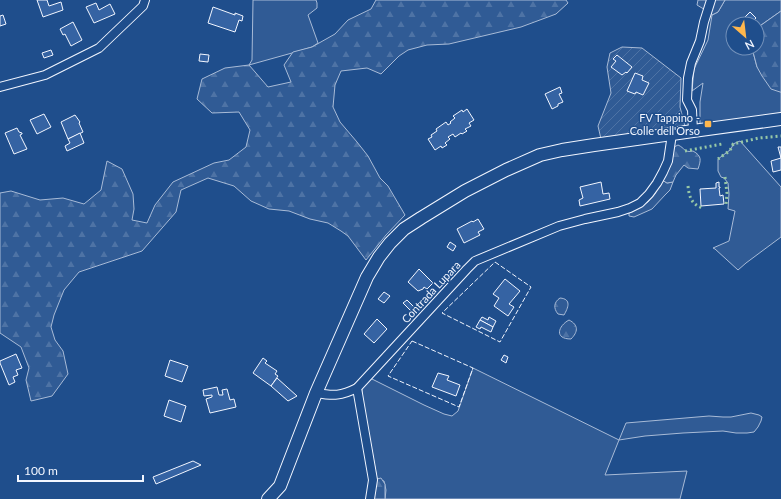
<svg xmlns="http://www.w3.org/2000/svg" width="781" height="499" viewBox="0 0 781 499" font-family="Lato,sans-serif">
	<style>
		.built { fill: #305b95; stroke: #a8bbd7 }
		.forest { fill: url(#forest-firs); stroke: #a8bbd7 }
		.garden { fill: url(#garden-furrows); stroke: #a8bbd7 }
		.building { fill: #3563a3; stroke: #f2f6ff }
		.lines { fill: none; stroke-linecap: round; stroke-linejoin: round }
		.minor-casing { stroke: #f2f6ff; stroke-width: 10 }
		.primary-casing { stroke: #f2f6ff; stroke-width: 14 }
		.minor { stroke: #1f4e8c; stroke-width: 8 }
		.primary { stroke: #1f4e8c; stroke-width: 12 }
		.hedge { stroke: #97c8a6; stroke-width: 3; stroke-dasharray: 2 3; stroke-linecap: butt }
		.fence { stroke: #f2f6ff; stroke-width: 1; stroke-dasharray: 5 2; stroke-linecap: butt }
		.poi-dot { fill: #ffb74d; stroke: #1f4e8c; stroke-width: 1.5 }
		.labels { text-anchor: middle; stroke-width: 3; stroke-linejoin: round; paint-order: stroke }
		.poi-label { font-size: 11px; fill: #f2f6ff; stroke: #1f4e8c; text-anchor: end }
		.street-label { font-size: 11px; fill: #f2f6ff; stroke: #1f4e8c }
	</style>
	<defs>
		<pattern id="forest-firs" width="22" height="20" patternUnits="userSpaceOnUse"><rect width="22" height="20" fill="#305b95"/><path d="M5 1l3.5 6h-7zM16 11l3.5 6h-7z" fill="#4e73a5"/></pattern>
		<pattern id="garden-furrows" width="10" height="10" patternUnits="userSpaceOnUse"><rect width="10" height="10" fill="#305b95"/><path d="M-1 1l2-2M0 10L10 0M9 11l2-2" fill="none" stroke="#4e73a5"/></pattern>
	</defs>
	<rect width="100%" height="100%" fill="#1f4e8c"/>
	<g class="built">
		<polygon points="253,0 316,0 317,3 317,8 308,15 318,43 312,47 292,53 249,65 252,60"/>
		<polygon points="725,0 781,0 781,11 757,28 757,24 733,24 733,48 752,48 757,67 780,92 781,92 781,114 700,124 700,102 703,83 692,91 694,69 708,40 712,15 718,12"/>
		<polygon points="740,141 781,187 781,237 746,263 738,270 715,249 713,248 729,241 735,211 728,209 729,194 728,183 724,178 721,177 718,171 718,159 730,150 732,147 733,144"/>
		<polygon points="662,180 667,183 673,182 670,190 665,195 652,209 634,217 629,216 629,213 641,206 648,202 655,194"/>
		<polygon points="473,368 619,440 626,423 709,416 723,417 731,417 751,413 759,415 762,417 761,421 758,427 754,432 747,433 736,433 723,431 683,433 645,436 619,440 605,475 687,471 680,499 385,499 386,490 384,481 377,479 362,396 362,388 370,378 424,405 444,414 452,416 458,411"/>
	</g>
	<g class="forest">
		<polygon points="376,0 566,0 568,3 556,14 521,27 449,44 427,45 408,50 399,56 381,74 367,68 341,71 335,85 333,107 340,122 357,142 368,156 380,178 388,186 405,215 386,235 366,260 348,236 341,231 328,223 310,219 289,211 269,209 251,201 234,186 208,178 181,190 176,212 142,251 79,272 64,290 54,315 51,327 55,340 63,351 68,374 52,396 31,401 26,380 29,368 21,347 0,333 0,193 11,191 40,200 63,198 84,204 101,190 107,161 122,169 133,194 134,209 132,220 147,223 155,205 173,182 214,163 229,160 246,147 250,130 239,112 212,113 197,99 202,79 225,68 249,65 268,87 291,82 284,65 293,52 312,47 335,34 348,20 371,9"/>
		<polygon points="698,0 725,0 718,12 712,15 712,14 697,5"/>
		<polygon points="781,11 781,92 780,92 771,89 762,76 757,67 752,48 757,48 757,28"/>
		<path d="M678,145C685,148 684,153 693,151C702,156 701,160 698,169L688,168L684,165L676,175L673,182L667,183L662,180L674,147Z"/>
		<path d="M560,298C572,299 568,308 564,315L558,314C553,308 554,302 560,298Z"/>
		<path d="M569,320C579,325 578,332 571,339C554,339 558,326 569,320Z"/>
		<polygon points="381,478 385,484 385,499 374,499 374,486 377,479"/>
	</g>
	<polygon class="garden" points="622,47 642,48 681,78 680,107 685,126 601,139 598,126 611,93 607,67 610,53"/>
	<g class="building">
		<polygon points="37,0 47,0 49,6 61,2 63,10 43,17"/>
		<polygon points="96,3 99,10 110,4 115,14 94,23 86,7"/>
		<polygon points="213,7 235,15 235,13 243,16 242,21 239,20 235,32 208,23"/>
		<polygon points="750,12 756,18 751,23 749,24 738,24"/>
		<polygon points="3,15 6,24 0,26 0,16"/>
		<polygon points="73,22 82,40 71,46 65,34 63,35 60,29"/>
		<polygon points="51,50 53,55 44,58 42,53"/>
		<polygon points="200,54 209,55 208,62 199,61"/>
		<polygon points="617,55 632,67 627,73 626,72 622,75 611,67 616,61 613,59"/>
		<polygon points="635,73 643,76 642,80 649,83 643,95 636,92 635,94 627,91"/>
		<polygon points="560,87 562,93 559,94 563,102 558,104 558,106 552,109 545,94"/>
		<polygon points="467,109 474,120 469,123 471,126 465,129 467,131 462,134 461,133 455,137 453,134 448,137 450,139 445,143 447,145 442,148 441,146 435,150 428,139 432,137 431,135 437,131 436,129 446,122 448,125 451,123 450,122 455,118 453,116 462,110 463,112"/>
		<polygon points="44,114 51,127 37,134 30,120"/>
		<polygon points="75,115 80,122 79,123 83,132 68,139 61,122"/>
		<polygon points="17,128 19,132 22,133 22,134 20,135 27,149 14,154 5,133"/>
		<polygon points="80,133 84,143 67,151 65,146 70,143 68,139"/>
		<polygon points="778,147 781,147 781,170 773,172 771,161 781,158"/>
		<polygon points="601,182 603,194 609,193 610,199 580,206 579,200 583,198 580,187"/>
		<polygon points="719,182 719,187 720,187 720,188 719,188 720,196 723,195 724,204 701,206 700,189 716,188 716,183"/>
		<polygon points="478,219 484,229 478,232 480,235 464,243 457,229 472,221 473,222"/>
		<polygon points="450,242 456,246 453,251 447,247"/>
		<polygon points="419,269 433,283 427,289 424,287 423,289 418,291 408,282"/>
		<polygon points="505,279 520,291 509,304 514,307 508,316 494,306 499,298 493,294"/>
		<polygon points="384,292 390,296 384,303 378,299"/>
		<polygon points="407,300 414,307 411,311 403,303"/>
		<polygon points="482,317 488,320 489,317 496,321 493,327 480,320"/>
		<polygon points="377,319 387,329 374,343 364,334"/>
		<polygon points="480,320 493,327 491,332 481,327 480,329 476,327"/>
		<polygon points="16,354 22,368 16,370 18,375 13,377 15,382 9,385 0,363 0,361"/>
		<polygon points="504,355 508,357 506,363 501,360"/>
		<polygon points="263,358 267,361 265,363 277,371 275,374 278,376 271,386 253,373"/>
		<polygon points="170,360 188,366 182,382 165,376"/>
		<polygon points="438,373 449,376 447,380 460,385 456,396 432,387"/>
		<polygon points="277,378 297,396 288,401 271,386"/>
		<polygon points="217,387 219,395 223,395 222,390 227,389 230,400 234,399 236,407 210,413 206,399 212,397 212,395 204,396 203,390"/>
		<polygon points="169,400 186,406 181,422 164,416"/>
		<polygon points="193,461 201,465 156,484 153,477"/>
	</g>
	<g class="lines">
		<defs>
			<g id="minor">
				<polyline points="0,87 45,75 99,48 143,6 145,0"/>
				<polyline points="693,131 692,110 687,100 688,78 691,63 700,41 704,22 711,0"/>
				<path d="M316,393C334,396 341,396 357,388"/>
				<polyline points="370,499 373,480 357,388 467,269 475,261 559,226 585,219 618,212 630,208 640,203 649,194 657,183 663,172 668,161 672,134"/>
			</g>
			<polyline id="primary" points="268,499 280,486 316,393 367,277 379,257 390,243 404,229 421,218 465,191 506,170 540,155 562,150 594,145 693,131 781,119"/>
		</defs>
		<use href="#minor" class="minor-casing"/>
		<use href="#primary" class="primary-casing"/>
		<use href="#minor" class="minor"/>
		<use href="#primary" class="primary"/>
		<g class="hedge">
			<polyline points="685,151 722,144"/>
			<path d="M718,159C723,155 732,151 733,144L759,138L781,136"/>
			<polyline points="725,177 727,193 726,205"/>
			<path d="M688,186C689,197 692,205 703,208"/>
		</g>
		<g class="fence">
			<polygon points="495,262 531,287 500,342 442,313"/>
			<polygon points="412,341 473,368 459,407 388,376"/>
		</g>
	</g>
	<rect class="poi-dot" x="704" y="120" width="8" height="8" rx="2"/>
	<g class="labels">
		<g class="poi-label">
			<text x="700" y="122">FV Tappino -<tspan x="700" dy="13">Colle dell'Orso</tspan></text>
		</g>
		<g class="street-label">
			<text transform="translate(431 292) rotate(-47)" y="4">Contrada Lupara</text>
		</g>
	</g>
	<g transform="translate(745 36) rotate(152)"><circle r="19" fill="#1f4e8c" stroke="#7391ba"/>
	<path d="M0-3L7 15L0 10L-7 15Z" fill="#ffb74d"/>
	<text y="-6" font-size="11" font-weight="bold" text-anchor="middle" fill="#f2f6ff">N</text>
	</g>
	<path d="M18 475v6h125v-6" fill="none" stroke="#f2f6ff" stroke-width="2"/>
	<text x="24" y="475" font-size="12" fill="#f2f6ff" stroke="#1f4e8c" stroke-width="3" paint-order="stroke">100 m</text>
</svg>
